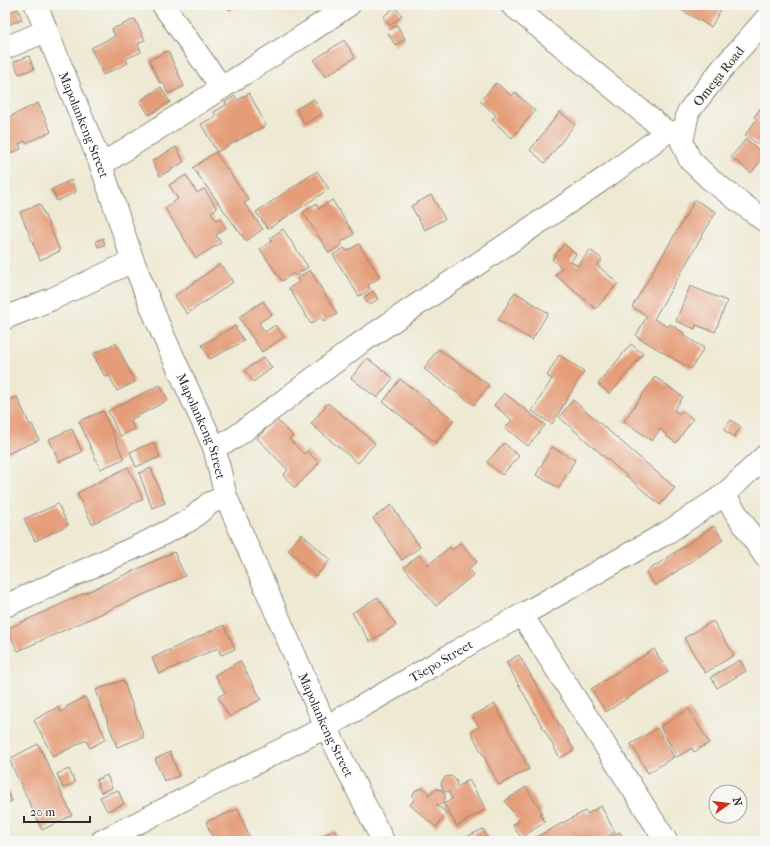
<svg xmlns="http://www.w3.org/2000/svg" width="770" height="846" viewBox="0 0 770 846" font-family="'IM FELL French Canon',serif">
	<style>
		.building { fill: #e59c78 }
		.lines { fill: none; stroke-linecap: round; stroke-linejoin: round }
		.minor-casing { stroke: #8c8a7e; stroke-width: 24 }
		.minor { stroke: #fff; stroke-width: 22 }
		.labels { text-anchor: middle; stroke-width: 3; stroke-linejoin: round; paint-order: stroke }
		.street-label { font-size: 13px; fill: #2b2b2b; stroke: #f6f6f2 }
	</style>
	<rect width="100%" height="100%" fill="#f6f6f2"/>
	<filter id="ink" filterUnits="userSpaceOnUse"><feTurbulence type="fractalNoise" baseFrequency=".025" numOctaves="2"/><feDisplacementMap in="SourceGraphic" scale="8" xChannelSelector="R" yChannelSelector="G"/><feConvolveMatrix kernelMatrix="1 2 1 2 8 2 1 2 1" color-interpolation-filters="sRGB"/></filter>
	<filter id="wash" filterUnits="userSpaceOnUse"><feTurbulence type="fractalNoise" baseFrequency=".012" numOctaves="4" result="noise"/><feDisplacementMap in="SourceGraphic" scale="16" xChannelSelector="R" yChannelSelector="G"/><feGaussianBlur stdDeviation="0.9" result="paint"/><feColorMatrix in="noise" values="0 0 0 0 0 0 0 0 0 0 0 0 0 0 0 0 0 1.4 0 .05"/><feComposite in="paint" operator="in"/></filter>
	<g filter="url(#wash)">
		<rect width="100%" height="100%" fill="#eee9d2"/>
		<g id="blocks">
			<g class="building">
				<polygon points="227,5 239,5 229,10"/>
				<polygon points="673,5 723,5 711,27"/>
				<polygon points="395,7 402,16 390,26 383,17"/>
				<polygon points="18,9 22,20 7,25 5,14"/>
				<polygon points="135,19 145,40 138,43 141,52 126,59 128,63 103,75 91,48 115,36 112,29"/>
				<polygon points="397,25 405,39 395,45 387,31"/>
				<polygon points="344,40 355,57 325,77 314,60"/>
				<polygon points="168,51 184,86 168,94 163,82 160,83 149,60"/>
				<polygon points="29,56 34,69 19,74 14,62"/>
				<polygon points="496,83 512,96 515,92 535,111 512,138 492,120 496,115 480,101"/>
				<polygon points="161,87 170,102 149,115 140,101"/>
				<polygon points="249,93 266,125 217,152 201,124 216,116 214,112 226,105 225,102 235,96 238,100"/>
				<polygon points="314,99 322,114 305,124 296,109"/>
				<polygon points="765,102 765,149 745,135 757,119 754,117"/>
				<polygon points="38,103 51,132 26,143 25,141 19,144 21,149 6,155 5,119"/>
				<polygon points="560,112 575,124 545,163 530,150"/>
				<polygon points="746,139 765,155 751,173 731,157"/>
				<polygon points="176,147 184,162 160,176 152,161"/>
				<polygon points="215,152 249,200 244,203 263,229 246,241 193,168"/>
				<polygon points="317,171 329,189 268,229 256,212"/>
				<polygon points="186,175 197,193 204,189 217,208 211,212 216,220 220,218 226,228 216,235 221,243 196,258 165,208 178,199 169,185"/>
				<polygon points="71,180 76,192 57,201 52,189"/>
				<polygon points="431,195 445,219 425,230 411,206"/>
				<polygon points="332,200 354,234 340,243 342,245 329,253 303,212 316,204 319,209"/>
				<polygon points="695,200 716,212 654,319 668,327 670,324 684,333 683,335 704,348 691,369 636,336 647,316 632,307"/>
				<polygon points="40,204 60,251 40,260 20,212"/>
				<polygon points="283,229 308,267 295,276 293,273 282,281 260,249 272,241 270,238"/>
				<polygon points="103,238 105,245 98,247 96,241"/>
				<polygon points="359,244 380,277 368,285 370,289 359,296 333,255 344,248 347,251"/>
				<polygon points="564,244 576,254 571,261 578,266 590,250 602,259 597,265 618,283 596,309 555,275 562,268 552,259"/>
				<polygon points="220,264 233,282 187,314 175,296"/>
				<polygon points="310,270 337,314 324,322 321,317 311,324 289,288 299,282 297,278"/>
				<polygon points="690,286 727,301 715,332 696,325 695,329 676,321"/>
				<polygon points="373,291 378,299 369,305 364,297"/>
				<polygon points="515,292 548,313 532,340 498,320"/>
				<polygon points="263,301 272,314 259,323 265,332 275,325 284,337 262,352 239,317"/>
				<polygon points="235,326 244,341 210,359 202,345"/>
				<polygon points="116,343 135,382 117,391 109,375 105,377 93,354"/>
				<polygon points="631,344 643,354 610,394 598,384"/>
				<polygon points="438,349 489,385 474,405 424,369"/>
				<polygon points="559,355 584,371 552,424 532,411 552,379 547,376"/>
				<polygon points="264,357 272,368 253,382 245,370"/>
				<polygon points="367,358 393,378 377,398 351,378"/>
				<polygon points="655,377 683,397 674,410 679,414 682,411 693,419 676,443 665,435 666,434 660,429 652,441 624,421"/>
				<polygon points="400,379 454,420 436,443 383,402"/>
				<polygon points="160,385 168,400 130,420 135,429 120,436 108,411"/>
				<polygon points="504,393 545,425 528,446 505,428 512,420 494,405"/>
				<polygon points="17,397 30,425 32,424 39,440 7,454 5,449 5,402"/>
				<polygon points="573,400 675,488 660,505 559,417"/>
				<polygon points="328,403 375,443 358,463 311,424"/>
				<polygon points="103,411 124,459 100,469 79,421"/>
				<polygon points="276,419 293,436 289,439 304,454 307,451 319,463 295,488 283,475 288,470 257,438"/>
				<polygon points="731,420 741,427 734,437 724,430"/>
				<polygon points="72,429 82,452 59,462 49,439"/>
				<polygon points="154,442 160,457 136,467 130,452"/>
				<polygon points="504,443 519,456 502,475 487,462"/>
				<polygon points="552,447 575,460 559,488 536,475"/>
				<polygon points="128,467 143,499 92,524 77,493"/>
				<polygon points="151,468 165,503 152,508 139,473"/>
				<polygon points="58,504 68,525 35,541 24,519"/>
				<polygon points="391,505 420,547 402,560 373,518"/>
				<polygon points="714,526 723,540 655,586 646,572"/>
				<polygon points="302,534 330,560 316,576 288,550"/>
				<polygon points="461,543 477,562 468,569 473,575 436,606 404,567 419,555 428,565 450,547 452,550"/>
				<polygon points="174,552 185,576 18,651 7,629"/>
				<polygon points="378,597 396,625 370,642 352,613"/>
				<polygon points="713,621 734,655 705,673 684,638"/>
				<polygon points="224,625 235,649 221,655 218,648 159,674 152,658"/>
				<polygon points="654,649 668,672 606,712 591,689"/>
				<polygon points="519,655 574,750 560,758 506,662"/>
				<polygon points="740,660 746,671 717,688 711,677"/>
				<polygon points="240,661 261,699 229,717 218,697 225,693 215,675"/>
				<polygon points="123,680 144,737 117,747 96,690"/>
				<polygon points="85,697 106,739 90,748 86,740 53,757 34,720 58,707 60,712 66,709 66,707"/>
				<polygon points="495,704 529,769 499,785 471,732 479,727 472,716"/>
				<polygon points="689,709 709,743 694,752 692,748 677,757 660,727"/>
				<polygon points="657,728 674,757 648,773 631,744"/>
				<polygon points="38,744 72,815 42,830 9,759"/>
				<polygon points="170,752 179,776 164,781 155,759"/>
				<polygon points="69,769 75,783 63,788 57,774"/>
				<polygon points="107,775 112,788 101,792 96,780"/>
				<polygon points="451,776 456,780 457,783 456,788 469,780 486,809 457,826 444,804 452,799 449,793 450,792 445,791 443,789 441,783 445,777"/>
				<polygon points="5,786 12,801 5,804"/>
				<polygon points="526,787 542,812 540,814 545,822 521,838 513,825 519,821 505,801"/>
				<polygon points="423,788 428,792 429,796 431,792 436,789 442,790 445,793 445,799 444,802 442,804 436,805 447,813 436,827 410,805 414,800 413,795 414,792 416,790"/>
				<polygon points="118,790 124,804 107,811 100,797"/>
				<polygon points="601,806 615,832 599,841 529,841 585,811 587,814"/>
				<polygon points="238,809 251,841 214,841 206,822"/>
				<polygon points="483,829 489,841 458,841"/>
				<polygon points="335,830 340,841 317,841 316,839"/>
				<polygon points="620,832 625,841 603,841"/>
			</g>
		</g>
	</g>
	<g filter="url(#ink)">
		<use href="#blocks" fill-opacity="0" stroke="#8c8a7e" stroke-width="1"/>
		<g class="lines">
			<defs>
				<g id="minor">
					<path id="s1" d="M36,5L101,165L133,261L160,328L214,447L226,497L326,727L383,841"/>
					<polyline points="163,5 222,88"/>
					<polyline points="512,5 667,132 681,132"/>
					<polyline points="765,20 721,70 688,112 682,142 690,160 711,180 765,221"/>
					<polyline points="5,48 46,31"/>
					<polyline points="101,165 309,32 349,5"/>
					<polyline points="5,318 52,299 133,261"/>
					<polyline points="214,447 234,438 359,344 608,176 667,132"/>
					<polyline points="724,495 765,556"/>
					<polyline points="5,606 147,542 190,520 210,503 226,497"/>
					<polyline points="522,615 666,841"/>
					<path id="s2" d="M102,841L326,727L425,670L481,637L522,615L668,532L724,495L765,456"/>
				</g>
			</defs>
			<use href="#minor" class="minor-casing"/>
			<use href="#minor" class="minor"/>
		</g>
	</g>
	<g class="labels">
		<g class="street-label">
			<text transform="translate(718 76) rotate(-51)" y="5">Omega Road</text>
			<text dy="5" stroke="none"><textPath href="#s1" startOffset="129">Mapolankeng Street</textPath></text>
			<text dy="5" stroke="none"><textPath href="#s1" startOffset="453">Mapolankeng Street</textPath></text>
			<text dy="5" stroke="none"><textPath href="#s2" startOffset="384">Tšepo Street</textPath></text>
			<text dy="5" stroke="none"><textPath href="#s1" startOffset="777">Mapolankeng Street</textPath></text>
		</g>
	</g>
	<rect width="770" height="846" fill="none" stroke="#f6f6f2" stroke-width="20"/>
	<g transform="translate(728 804) rotate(76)"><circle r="19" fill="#f6f6f2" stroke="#a5a5a2"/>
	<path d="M0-3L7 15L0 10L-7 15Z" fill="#c8321e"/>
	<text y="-6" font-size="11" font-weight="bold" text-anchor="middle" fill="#2b2b2b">N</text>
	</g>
	<path d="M24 816v6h66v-6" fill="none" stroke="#2b2b2b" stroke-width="2"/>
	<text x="30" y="816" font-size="12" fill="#2b2b2b" stroke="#f6f6f2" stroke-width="3" paint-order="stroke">20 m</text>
</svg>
